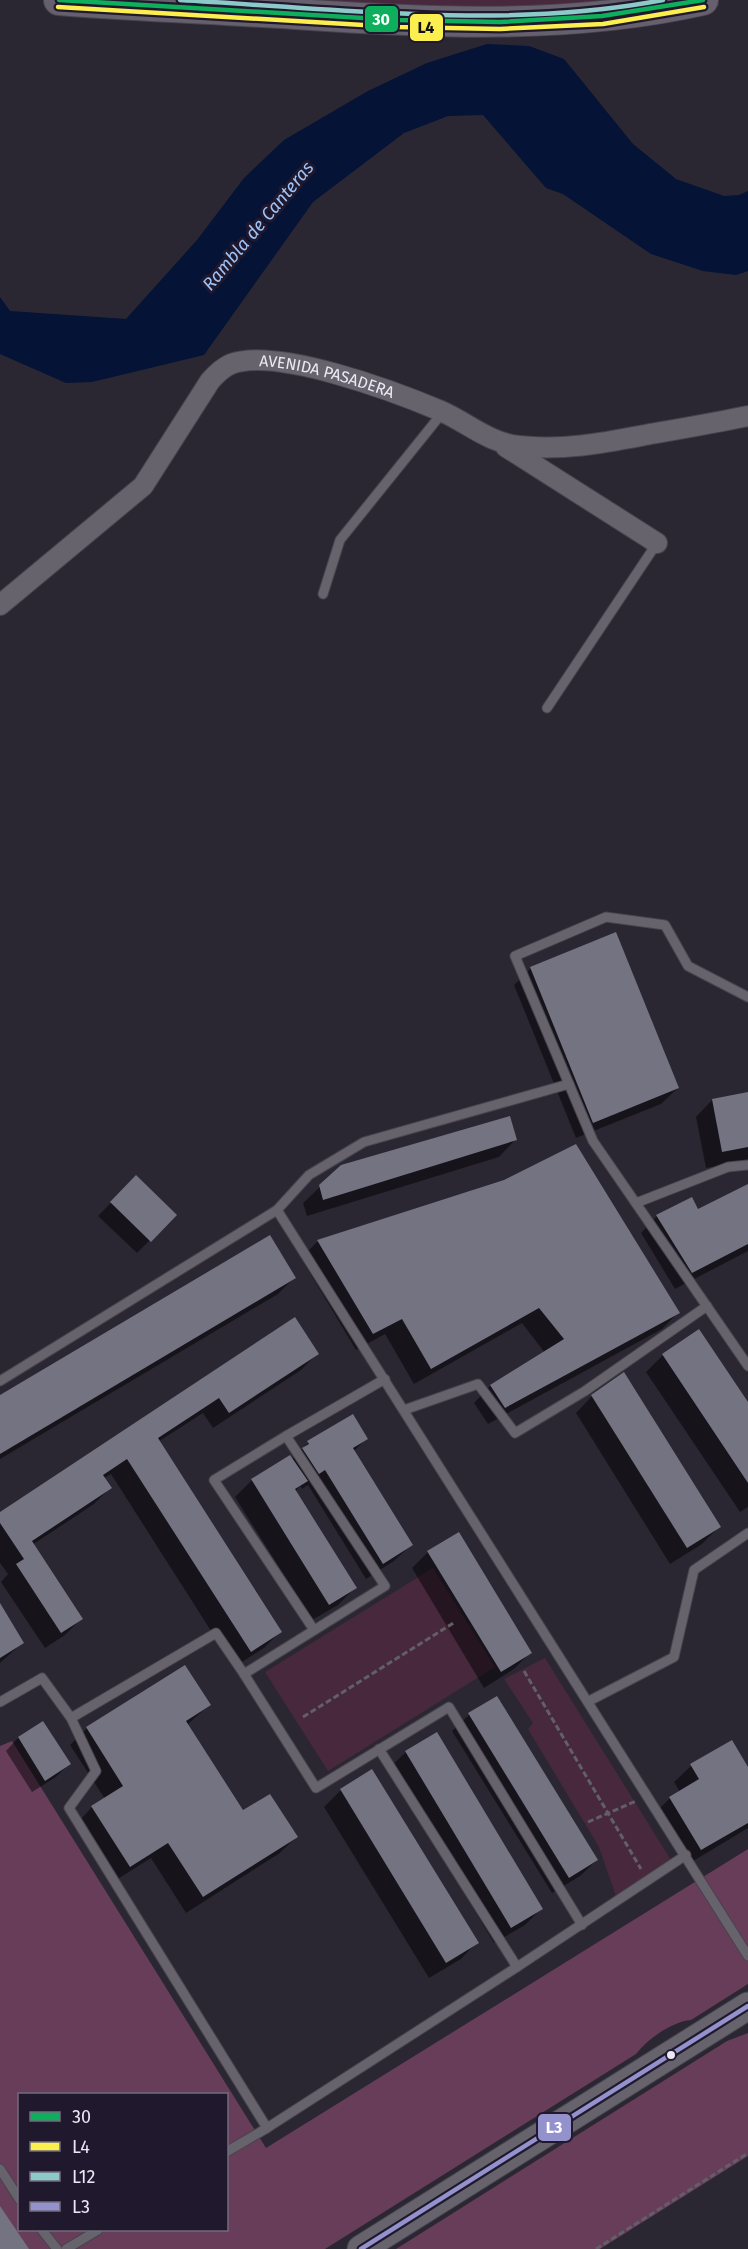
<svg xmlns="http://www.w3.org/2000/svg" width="748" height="2249" viewBox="0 0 748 2249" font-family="'Fira Sans',sans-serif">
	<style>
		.green { fill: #47283d }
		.forest { fill: #673d59; fill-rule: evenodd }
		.water { fill: #041336 }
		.shadow { fill: #0007 }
		.building { fill: #737382 }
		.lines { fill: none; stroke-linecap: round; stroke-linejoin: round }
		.service-casing { stroke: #47444e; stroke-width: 11 }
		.minor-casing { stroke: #47444e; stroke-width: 22 }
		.secondary-casing { stroke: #47444e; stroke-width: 29 }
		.primary-casing { stroke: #47444e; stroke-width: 32 }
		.path { stroke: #625f69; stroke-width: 3; stroke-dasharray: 6 3; stroke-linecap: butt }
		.service { stroke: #66636d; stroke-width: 9 }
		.minor { stroke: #66636d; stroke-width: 20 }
		.secondary { stroke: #66636d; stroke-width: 27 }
		.primary { stroke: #66606e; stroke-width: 30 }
		.bus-1-casing { stroke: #20192d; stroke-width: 9 }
		.bus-2-casing { stroke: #20192d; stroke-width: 9 }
		.bus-3-casing { stroke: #20192d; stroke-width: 9 }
		.bus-4-casing { stroke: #20192d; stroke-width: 9 }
		.bus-1 { stroke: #0daf5c; stroke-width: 4.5 }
		.bus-2 { stroke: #fbee4f; stroke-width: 4.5 }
		.bus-3 { stroke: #8cc9c9; stroke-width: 4.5 }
		.bus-4 { stroke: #9492cc; stroke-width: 4.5 }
		.bus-dot { fill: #ebe7f5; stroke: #20192d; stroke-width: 2 }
		.labels { text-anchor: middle; stroke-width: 6; stroke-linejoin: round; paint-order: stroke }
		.street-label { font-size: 16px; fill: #ebe7f5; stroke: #20192d }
		.water-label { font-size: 18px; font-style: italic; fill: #9dc3f9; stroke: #20192d }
		.line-badge { stroke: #20192d; stroke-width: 2 }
		.badge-label { font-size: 16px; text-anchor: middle; font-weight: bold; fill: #fff }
		.pale-badge-label { font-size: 16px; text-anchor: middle; font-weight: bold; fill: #111 }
	</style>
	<rect width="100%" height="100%" fill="#2a2732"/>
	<g class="green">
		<polygon points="59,0 703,0 635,13"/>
		<polygon points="433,1568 495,1667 328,1771 265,1672"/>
		<polygon points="545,1658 671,1860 616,1896 599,1847 528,1729 533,1723 504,1679"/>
	</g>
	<g class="forest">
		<path d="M12,1741L266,2148L748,1849V1984L691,2020C671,2022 648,2039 636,2054L325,2249H0V1746ZM20,2094H226V2230H20Z"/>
		<polygon points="748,2033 748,2156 600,2249 396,2249 727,2041"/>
	</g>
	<polygon class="water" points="487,44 529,46 564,59 633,144 676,179 724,196 739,195 748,191 748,271 736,275 703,271 651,254 563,194 546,188 483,115 448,116 404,133 313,202 204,355 92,382 66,383 0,354 0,297 10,311 126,319 197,240 244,178 284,140 368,91 427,63"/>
	<g class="shadow">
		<polygon points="531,968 678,1088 661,1104 576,1138 514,985"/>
		<polygon points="748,1094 748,1160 706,1168 696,1117 712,1100"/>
		<polygon points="515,1140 499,1157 307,1216 303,1203 320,1187"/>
		<polygon points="136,1177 175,1215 137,1253 98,1216"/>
		<polygon points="505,1182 678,1313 662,1329 488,1424 474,1403 490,1386 545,1353 522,1323 414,1384 385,1334 356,1350 301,1258 318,1241"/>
		<polygon points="748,1186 748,1251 675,1289 641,1233 657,1216 698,1211"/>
		<polygon points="294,1278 278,1294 0,1459 0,1397"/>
		<polygon points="294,1320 317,1354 301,1370 213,1428 203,1413 158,1442 280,1632 264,1648 234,1667 111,1474 104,1478 110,1488 94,1504 32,1545 81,1619 65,1635 45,1648 1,1582 8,1574 0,1563 0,1514"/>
		<polygon points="699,1331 748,1405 748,1507 740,1512 646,1372 663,1355"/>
		<polygon points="592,1396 719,1527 702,1544 670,1564 576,1413"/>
		<polygon points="367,1438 353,1452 411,1545 394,1561 366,1579 308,1485 302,1489 300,1486 295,1492 355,1588 338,1605 312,1620 235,1497 252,1480 290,1457 292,1459 308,1443"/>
		<polygon points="428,1552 530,1653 514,1669 484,1688 412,1568"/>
		<polygon points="0,1606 22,1643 0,1663"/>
		<polygon points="496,1698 597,1860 580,1876 552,1893 452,1731 469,1715"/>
		<polygon points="209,1705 187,1725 243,1813 296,1837 280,1853 186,1913 151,1858 113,1882 76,1824 92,1807 105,1799 70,1745 87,1728"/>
		<polygon points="43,1723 69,1764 56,1777 32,1792 6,1751 18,1738"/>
		<polygon points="731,1742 748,1770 748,1828 685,1866 654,1814 670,1798 680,1792 674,1782 691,1766"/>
		<polygon points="406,1752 541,1909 525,1925 494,1943 389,1768"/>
		<polygon points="372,1771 477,1942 461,1959 429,1978 324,1807 341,1790"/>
	</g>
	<g class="building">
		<polygon points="616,932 679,1088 593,1123 530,967"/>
		<polygon points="748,1092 748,1147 722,1152 712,1099"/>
		<polygon points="510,1116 517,1140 323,1200 319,1185 341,1165"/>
		<polygon points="576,1144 680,1313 505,1408 490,1385 564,1339 539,1308 431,1369 402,1319 373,1334 317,1240 504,1180"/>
		<polygon points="136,1175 177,1215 151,1242 110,1202"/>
		<polygon points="748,1184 748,1244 692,1273 656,1215 692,1197 698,1209"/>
		<polygon points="270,1235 296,1278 0,1454 0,1395"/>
		<polygon points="295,1317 319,1354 229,1413 219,1398 158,1438 282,1632 251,1652 127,1459 103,1475 112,1488 32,1541 83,1619 61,1633 16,1564 24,1559 0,1523 0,1512"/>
		<polygon points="699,1329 748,1402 748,1483 662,1354"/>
		<polygon points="624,1372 721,1527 687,1548 591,1395"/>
		<polygon points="353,1414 368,1439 353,1448 413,1545 383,1564 325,1470 319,1474 302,1448 309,1444 307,1441"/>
		<polygon points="290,1455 308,1481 295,1489 357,1588 329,1605 251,1479"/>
		<polygon points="459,1532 532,1653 501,1672 427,1551"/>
		<polygon points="0,1603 24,1643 0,1658"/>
		<polygon points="185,1665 211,1705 186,1721 243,1810 270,1794 298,1837 203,1897 168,1843 130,1867 91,1806 123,1786 86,1727"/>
		<polygon points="497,1696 598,1860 569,1878 468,1713"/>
		<polygon points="43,1721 71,1764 45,1781 18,1737"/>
		<polygon points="437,1732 543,1909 511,1928 405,1751"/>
		<polygon points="732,1740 748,1767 748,1823 701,1850 669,1797 699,1779 690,1764"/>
		<polygon points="372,1769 479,1943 446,1963 340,1789"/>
		<polygon points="0,2206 29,2249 0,2249"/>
	</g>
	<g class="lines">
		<defs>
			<g id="service">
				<polyline points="323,594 340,540 443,412"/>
				<polyline points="547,708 657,543"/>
				<polyline points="748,997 688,966 665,925 606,917 515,956 593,1141 748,1366"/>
				<polyline points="636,1203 728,1167 748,1165"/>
				<polyline points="277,1210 748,1956"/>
				<polyline points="0,1381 277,1210 309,1175 364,1142 569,1084"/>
				<polyline points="404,1410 478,1384 515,1433 585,1391 707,1306"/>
				<polyline points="286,1436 214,1480 314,1630"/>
				<polyline points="244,1674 316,1788 449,1707 582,1925"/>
				<polyline points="589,1701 674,1657 694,1570 748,1533"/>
				<polyline points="0,1702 42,1678 71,1718 96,1771 69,1808 267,2128 517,1967 686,1855"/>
				<polyline points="71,1718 216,1633 244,1674 385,1586 286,1436 385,1379"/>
				<polyline points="379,1749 517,1967"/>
				<polyline points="226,2152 267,2128"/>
				<polyline points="0,2169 20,2200"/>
				<polyline points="42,2230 57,2249"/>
				<polyline points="66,2249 98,2230"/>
			</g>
			<g id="minor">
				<polyline points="506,447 657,543"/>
				<path id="s1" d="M0,605L143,486L210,381C216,374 222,368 231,364C277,347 396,392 441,411C468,423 489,443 519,446C562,451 603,443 645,435C679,429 714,423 748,416"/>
			</g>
			<polyline id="secondary" points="361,2249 748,2006"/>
			<path id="primary" d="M59,0C138,6 217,9 295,14C430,23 570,30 703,0"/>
		</defs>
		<use href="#service" class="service-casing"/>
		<use href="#minor" class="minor-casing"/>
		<use href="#secondary" class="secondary-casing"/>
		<use href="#primary" class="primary-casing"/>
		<g class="path">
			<polyline points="524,1671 641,1869"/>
			<polyline points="303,1717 455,1622"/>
			<polyline points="588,1822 636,1801"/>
			<polyline points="596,2249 748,2153"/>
		</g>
		<use href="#service" class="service"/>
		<use href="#minor" class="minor"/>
		<use href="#secondary" class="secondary"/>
		<use href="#primary" class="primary"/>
		<defs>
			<polyline id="bus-1" points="59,0 397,20 500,22 602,16 703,0"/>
			<polyline id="bus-2" points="58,7 397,27 500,29 603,24 704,7"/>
			<path id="bus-3" d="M180,0C339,9 505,30 663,0"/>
			<polyline id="bus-4" points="361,2249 748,2006"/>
		</defs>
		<use href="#bus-1" class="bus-1-casing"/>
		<use href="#bus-2" class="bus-2-casing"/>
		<use href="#bus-3" class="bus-3-casing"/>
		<use href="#bus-4" class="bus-4-casing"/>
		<use href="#bus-1" class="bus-1"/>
		<use href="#bus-2" class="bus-2"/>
		<use href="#bus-3" class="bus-3"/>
		<use href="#bus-4" class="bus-4"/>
	</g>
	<circle class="bus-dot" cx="671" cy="2055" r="5"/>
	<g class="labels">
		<g class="street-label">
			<text dy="6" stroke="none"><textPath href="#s1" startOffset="436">AVENIDA PASADERA</textPath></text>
		</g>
		<g class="water-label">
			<text transform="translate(258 226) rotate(-50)" y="6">Rambla de Canteras</text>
		</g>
	</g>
	<g class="line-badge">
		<rect x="364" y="5" width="35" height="28" rx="6" fill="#0daf5c"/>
		<rect x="409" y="13" width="35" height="29" rx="6" fill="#fbee4f"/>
		<rect x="537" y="2113" width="35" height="29" rx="6" fill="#9492cc"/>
	</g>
	<g class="badge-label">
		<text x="381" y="25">30</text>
		<text x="554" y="2133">L3</text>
	</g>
	<g class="pale-badge-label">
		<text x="426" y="33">L4</text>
	</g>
	<rect x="18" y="2093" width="210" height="138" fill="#20192d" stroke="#716b7d" stroke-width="1.5"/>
	<rect x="30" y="2112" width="30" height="9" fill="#0daf5c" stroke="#716b7d" stroke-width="1.5"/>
	<text x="72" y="2123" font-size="18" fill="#ebe7f5">30</text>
	<rect x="30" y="2142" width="30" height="9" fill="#fbee4f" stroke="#716b7d" stroke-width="1.5"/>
	<text x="72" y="2153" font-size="18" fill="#ebe7f5">L4</text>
	<rect x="30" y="2172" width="30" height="9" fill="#8cc9c9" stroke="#716b7d" stroke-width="1.5"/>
	<text x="72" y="2183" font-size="18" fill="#ebe7f5">L12</text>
	<rect x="30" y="2202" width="30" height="9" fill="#9492cc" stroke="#716b7d" stroke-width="1.5"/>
	<text x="72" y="2213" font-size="18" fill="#ebe7f5">L3</text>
</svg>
